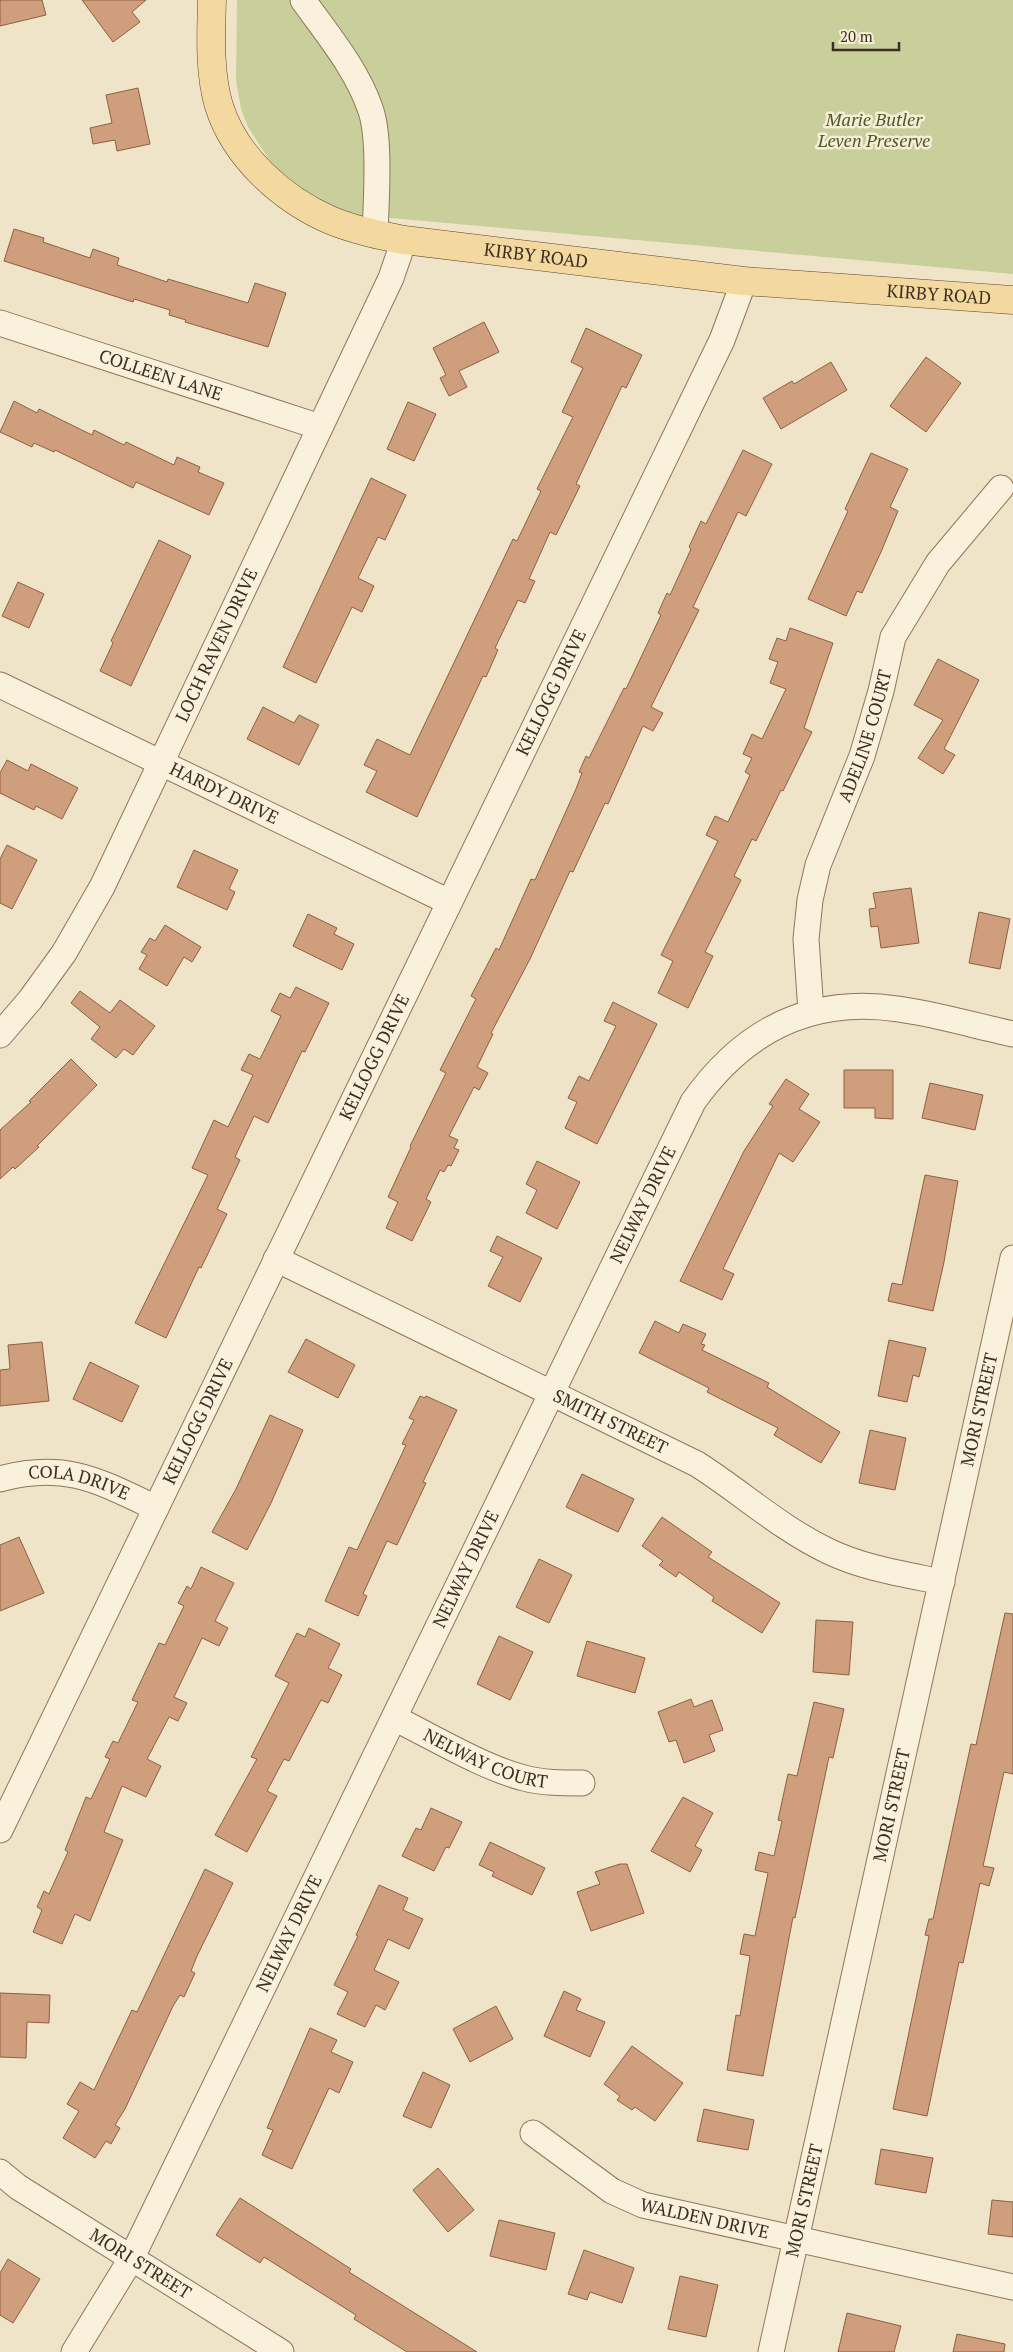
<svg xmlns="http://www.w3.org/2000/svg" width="1013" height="2352" viewBox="0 0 1013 2352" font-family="'PT Serif',serif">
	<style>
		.green { fill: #c9cf9b }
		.building { fill: #cf9f7d; stroke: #8d5f41 }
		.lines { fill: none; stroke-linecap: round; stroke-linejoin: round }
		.minor-casing { stroke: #8d765c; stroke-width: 27 }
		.major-casing { stroke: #5b4430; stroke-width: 29 }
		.minor { stroke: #faf1dc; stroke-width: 25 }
		.major { stroke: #f3d9a0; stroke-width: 28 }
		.labels { text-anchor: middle; stroke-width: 5; stroke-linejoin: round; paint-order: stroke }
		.park-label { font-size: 18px; font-style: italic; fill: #4d5a26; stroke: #f7eed8 }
		.street-label { font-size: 18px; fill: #3d2e20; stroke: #f7eed8 }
	</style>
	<rect width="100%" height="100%" fill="#f0e4c8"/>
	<polygon class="green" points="237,0 1013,0 1013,274 347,214 311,198 273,166 248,127 241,109 236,81"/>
	<g class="building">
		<polygon points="0,0 42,0 46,15 0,26"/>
		<polygon points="82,0 146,0 132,12 140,22 113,42"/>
		<polygon points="138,88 150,144 117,151 115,140 93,144 90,128 112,123 106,95"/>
		<polygon points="14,229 44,238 43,242 90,258 93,249 119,258 117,265 167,282 168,279 248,303 255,283 286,293 268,347 185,322 186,320 169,315 170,310 134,299 133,302 4,261"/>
		<polygon points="484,322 499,352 459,371 467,387 449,396 440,378 446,375 433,348"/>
		<polygon points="586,328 642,355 626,388 622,386 576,484 580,486 556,535 550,532 529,579 535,581 525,603 518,600 495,648 498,650 486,677 483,676 417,817 366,792 377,771 364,765 377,739 410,755 513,539 517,541 541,491 537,489 573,417 562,412 583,368 571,362"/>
		<polygon points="926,357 961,383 926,432 890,406"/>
		<polygon points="831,362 847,390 781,429 763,398 792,381 794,384"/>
		<polygon points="14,401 37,413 39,409 92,435 94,430 124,445 126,442 174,465 177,457 200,467 198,472 224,483 209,515 136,482 133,488 55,450 54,452 34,443 32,447 0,432"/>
		<polygon points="408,402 436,414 414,461 387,449"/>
		<polygon points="743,450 772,464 746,516 738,512 693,607 699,610 651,707 663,713 653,731 643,726 608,804 605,803 573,872 570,871 530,959 491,1033 493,1034 477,1067 488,1073 479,1090 474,1087 449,1136 458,1140 454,1148 459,1150 451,1166 448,1165 444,1172 440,1170 426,1199 431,1202 412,1241 386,1228 398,1202 388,1197 411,1147 410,1146 446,1073 440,1070 476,999 471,996 496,948 499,950 531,879 535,880 576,789 582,773 579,772 586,756 589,758 624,688 626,689 661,615 658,613 667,593 670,595 691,549 689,547 701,521 706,524"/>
		<polygon points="871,453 908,469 890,507 898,511 881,552 862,593 857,591 846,616 808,599 848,511 845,509"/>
		<polygon points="371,478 406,495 385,540 378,537 358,578 374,586 362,612 352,607 316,683 283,667"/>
		<polygon points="159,540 191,556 131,686 100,671 113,643 111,641"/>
		<polygon points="18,582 44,594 29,628 2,616"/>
		<polygon points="790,628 833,643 804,728 812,732 783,791 781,790 756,841 752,839 734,876 741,880 705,952 713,956 688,1008 658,993 673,961 661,955 718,841 706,835 715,816 728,822 750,775 745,772 752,758 743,754 752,734 762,739 786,689 770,683 778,662 769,659 777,638 786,641"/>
		<polygon points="938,659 979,680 944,749 955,755 943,774 918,758 943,720 914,705"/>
		<polygon points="263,707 294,723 299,715 319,725 299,765 247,739"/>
		<polygon points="7,760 28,771 31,764 78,788 62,819 36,806 34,810 0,793 0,773"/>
		<polygon points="7,845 37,860 12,909 0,903 0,859"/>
		<polygon points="194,850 238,870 229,889 235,892 227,910 177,887"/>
		<polygon points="911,888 919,943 881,948 878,926 871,927 869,909 876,908 873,893"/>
		<polygon points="979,912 1010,919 1000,969 969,963"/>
		<polygon points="308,914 337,928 334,934 354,944 342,970 293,946"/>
		<polygon points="165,925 201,947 192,962 184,957 167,986 139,969 147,955 141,952 150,938 155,941"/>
		<polygon points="296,987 329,1003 305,1052 302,1051 268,1123 254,1116 235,1157 240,1160 217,1209 227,1214 201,1268 199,1267 166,1338 135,1323 208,1175 192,1168 214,1120 228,1127 253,1075 241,1070 249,1054 260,1059 281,1016 271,1011 280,993 290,998"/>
		<polygon points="80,991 110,1013 120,1000 155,1026 133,1055 124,1049 116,1058 91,1039 100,1027 71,1003"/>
		<polygon points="613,1002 657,1024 597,1144 565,1128 577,1102 568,1098 579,1076 589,1081 616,1026 604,1021"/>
		<polygon points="71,1059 97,1085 37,1146 39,1147 15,1169 13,1167 0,1179 0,1130 31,1102 29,1101"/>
		<polygon points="844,1070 893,1070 893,1119 875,1118 875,1108 844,1108"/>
		<polygon points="786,1079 809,1094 799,1109 820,1122 793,1162 779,1153 723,1269 734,1274 722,1300 680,1281 744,1151 773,1106 769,1104"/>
		<polygon points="930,1083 983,1095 975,1130 922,1118"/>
		<polygon points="537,1161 580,1182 557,1229 526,1213 537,1190 526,1184"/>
		<polygon points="925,1175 958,1181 944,1262 933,1311 888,1301 892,1283 902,1285"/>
		<polygon points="497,1236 542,1258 520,1302 488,1286 503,1257 490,1251"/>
		<polygon points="655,1321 679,1333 683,1324 706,1334 701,1344 705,1345 702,1350 769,1383 767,1387 840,1432 821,1463 774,1435 778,1428 707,1392 709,1388 639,1353"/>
		<polygon points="306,1339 355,1365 338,1398 288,1372"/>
		<polygon points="889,1340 926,1348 919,1377 913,1375 907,1402 878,1396"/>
		<polygon points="42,1342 49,1401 0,1406 0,1370 10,1369 8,1345"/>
		<polygon points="90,1362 139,1386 122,1422 73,1399"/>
		<polygon points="420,1396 425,1398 426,1396 457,1410 423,1482 426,1483 397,1545 387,1541 363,1594 367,1596 358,1616 325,1601 349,1547 357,1550 406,1445 402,1444 414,1420 409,1418"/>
		<polygon points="270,1415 303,1430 271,1503 247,1550 212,1532 236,1489"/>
		<polygon points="870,1430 906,1438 895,1490 859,1483"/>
		<polygon points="582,1474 634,1499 618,1532 566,1507"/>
		<polygon points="662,1517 712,1552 708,1557 780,1603 762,1633 712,1601 714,1597 679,1572 676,1577 659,1565 663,1561 642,1546"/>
		<polygon points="19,1537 44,1593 0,1611 0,1545"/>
		<polygon points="539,1559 572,1575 549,1623 516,1607"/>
		<polygon points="201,1567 234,1583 215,1621 228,1628 219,1646 202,1638 174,1697 187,1703 178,1721 169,1717 147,1759 161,1766 146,1797 122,1786 104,1832 123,1840 90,1921 75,1914 62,1944 33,1932 42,1910 37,1907 44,1891 49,1894 68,1852 65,1850 86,1797 91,1799 110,1759 105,1757 113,1741 118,1743 138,1702 132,1700 159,1643 165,1645 184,1606 178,1603 187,1586 191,1589"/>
		<polygon points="1005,1613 1013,1614 1013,1774 1004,1772 983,1866 994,1868 989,1886 980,1883 963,1963 959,1962 927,2116 893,2109 929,1936 925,1935 929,1919 933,1919 971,1744 976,1745"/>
		<polygon points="816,1620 853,1622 849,1675 813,1672"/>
		<polygon points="309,1628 340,1644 328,1668 342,1675 328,1703 321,1700 289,1761 284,1759 267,1791 277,1796 247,1852 215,1835 257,1759 251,1757 289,1683 275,1676 297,1633 305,1637"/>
		<polygon points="499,1636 533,1652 510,1700 477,1684"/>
		<polygon points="587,1641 645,1658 635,1693 577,1676"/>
		<polygon points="691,1699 694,1707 712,1700 723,1730 709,1735 715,1751 684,1763 676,1740 669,1742 658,1712"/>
		<polygon points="814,1702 844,1709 833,1758 829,1757 795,1918 793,1917 763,2076 727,2070 736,2015 740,2016 750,1956 740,1954 744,1934 755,1936 768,1873 755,1870 759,1852 774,1856 782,1821 778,1820 788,1774 797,1776"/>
		<polygon points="683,1797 713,1813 695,1846 702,1850 690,1872 651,1851"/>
		<polygon points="431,1808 462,1822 449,1848 446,1847 434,1871 402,1856 416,1828 421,1830"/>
		<polygon points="490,1842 545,1868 532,1895 492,1876 494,1872 479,1865"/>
		<polygon points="620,1864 627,1864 644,1913 591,1931 577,1892 600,1884 595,1872"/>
		<polygon points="205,1869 233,1883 197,1956 191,1971 195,1973 184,1997 180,1995 173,2006 125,2109 115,2125 120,2128 111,2144 106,2141 95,2158 63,2138 79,2111 67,2104 80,2082 94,2090 132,2010 137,2012"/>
		<polygon points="379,1885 408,1898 403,1910 423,1919 409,1949 388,1939 374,1970 399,1982 385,2010 376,2005 365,2027 337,2014 348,1992 334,1985 358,1936 356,1935"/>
		<polygon points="564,1991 581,1999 576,2010 605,2022 590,2057 544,2036"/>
		<polygon points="0,1993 50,1995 49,2023 27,2022 26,2058 0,2057"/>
		<polygon points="496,2006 513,2039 470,2062 453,2029"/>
		<polygon points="310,2028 337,2040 331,2052 353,2062 339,2093 329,2088 292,2169 262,2155 273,2130 267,2128"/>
		<polygon points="632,2046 683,2083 655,2121 635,2107 632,2110 617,2100 620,2096 604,2084"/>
		<polygon points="423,2072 450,2085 431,2128 403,2116"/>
		<polygon points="704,2109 754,2120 748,2150 697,2141"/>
		<polygon points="881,2149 933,2158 926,2193 875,2184"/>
		<polygon points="438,2168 474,2210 448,2232 413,2190"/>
		<polygon points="240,2198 351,2269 349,2272 477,2352 407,2352 354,2319 356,2315 264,2257 260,2263 216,2235"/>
		<polygon points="992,2200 1013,2202 1013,2237 988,2234"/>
		<polygon points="499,2220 555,2233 546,2270 490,2256"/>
		<polygon points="584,2250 634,2268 622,2303 590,2292 587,2300 568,2294"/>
		<polygon points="8,2259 40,2279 13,2323 0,2315 0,2273"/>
		<polygon points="680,2276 718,2285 706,2337 668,2329"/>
		<polygon points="847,2313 901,2326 894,2352 838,2352"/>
		<polygon points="957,2334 1005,2344 1004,2352 953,2352"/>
	</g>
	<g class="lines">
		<defs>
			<g id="minor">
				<path d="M303,0C327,34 356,68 370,108C381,137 376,202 375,235"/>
				<path id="s1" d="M0,323L320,427"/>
				<path id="s2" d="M0,685L449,902"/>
				<path id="s3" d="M811,1012L806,939L810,900L818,865L862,756L881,691L893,637L938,563L1001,488"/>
				<path id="s4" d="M0,1035L30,1000L64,953L102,887L391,278L404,240"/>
				<path id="s5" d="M276,1259L697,1464C741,1492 780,1528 828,1551C863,1568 903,1574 942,1582"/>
				<path id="s6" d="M0,1479C65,1461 99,1481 156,1508"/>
				<path id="s7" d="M394,1718C433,1737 484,1768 524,1778C543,1783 562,1783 582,1783"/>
				<path id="s8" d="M0,1830L722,340L744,281"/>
				<path id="s9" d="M533,2133L612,2191L643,2205L1013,2287"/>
				<path id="s10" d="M0,2172L18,2187L281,2352"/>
				<path id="s11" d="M74,2352L131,2259L693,1102C743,1031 810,996 898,1009C936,1014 975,1026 1013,1034"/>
				<path id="s12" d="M771,2352L1013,1258"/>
			</g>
			<g id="major">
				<path id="s13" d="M212,0C211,34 209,73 219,106C235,157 282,199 330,220C354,230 379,235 404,240L744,281L1013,300"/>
			</g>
		</defs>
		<use href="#minor" class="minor-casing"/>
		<use href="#major" class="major-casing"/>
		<use href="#minor" class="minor"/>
		<use href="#major" class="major"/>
	</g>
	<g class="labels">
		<g class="park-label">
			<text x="874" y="126">Marie Butler<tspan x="874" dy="21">Leven Preserve</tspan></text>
		</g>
		<g class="street-label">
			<text dy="6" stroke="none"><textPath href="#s13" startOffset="480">KIRBY ROAD</textPath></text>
			<text dy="6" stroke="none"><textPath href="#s13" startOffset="885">KIRBY ROAD</textPath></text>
			<text dy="6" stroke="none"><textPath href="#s1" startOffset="169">COLLEEN LANE</textPath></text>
			<text dy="6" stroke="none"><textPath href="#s4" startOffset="448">LOCH RAVEN DRIVE</textPath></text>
			<text dy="6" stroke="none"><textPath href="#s8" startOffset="1264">KELLOGG DRIVE</textPath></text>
			<text dy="6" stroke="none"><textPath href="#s3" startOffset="286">ADELINE COURT</textPath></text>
			<text dy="6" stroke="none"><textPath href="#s2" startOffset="249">HARDY DRIVE</textPath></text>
			<text dy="6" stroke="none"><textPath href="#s8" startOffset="859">KELLOGG DRIVE</textPath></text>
			<text dy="6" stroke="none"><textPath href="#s11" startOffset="1281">NELWAY DRIVE</textPath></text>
			<text dy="6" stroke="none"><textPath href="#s12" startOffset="965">MORI STREET</textPath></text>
			<text dy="6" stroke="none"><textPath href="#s8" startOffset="454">KELLOGG DRIVE</textPath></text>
			<text dy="6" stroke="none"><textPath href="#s5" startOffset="372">SMITH STREET</textPath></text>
			<text dy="6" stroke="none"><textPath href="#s6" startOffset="81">COLA DRIVE</textPath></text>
			<text dy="6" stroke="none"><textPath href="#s11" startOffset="876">NELWAY DRIVE</textPath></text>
			<text dy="6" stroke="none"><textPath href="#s7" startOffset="101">NELWAY COURT</textPath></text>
			<text dy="6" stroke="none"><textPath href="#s12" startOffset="560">MORI STREET</textPath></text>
			<text dy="6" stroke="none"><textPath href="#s11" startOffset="471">NELWAY DRIVE</textPath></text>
			<text dy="6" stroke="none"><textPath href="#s12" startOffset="155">MORI STREET</textPath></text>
			<text dy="6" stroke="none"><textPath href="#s9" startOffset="195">WALDEN DRIVE</textPath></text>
			<text dy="6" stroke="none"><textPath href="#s10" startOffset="168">MORI STREET</textPath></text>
		</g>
	</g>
	<path d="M833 42v8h66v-8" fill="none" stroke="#3d2e20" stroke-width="2.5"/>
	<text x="840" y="42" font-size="15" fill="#3d2e20" stroke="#f7eed8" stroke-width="4" paint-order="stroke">20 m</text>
</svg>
